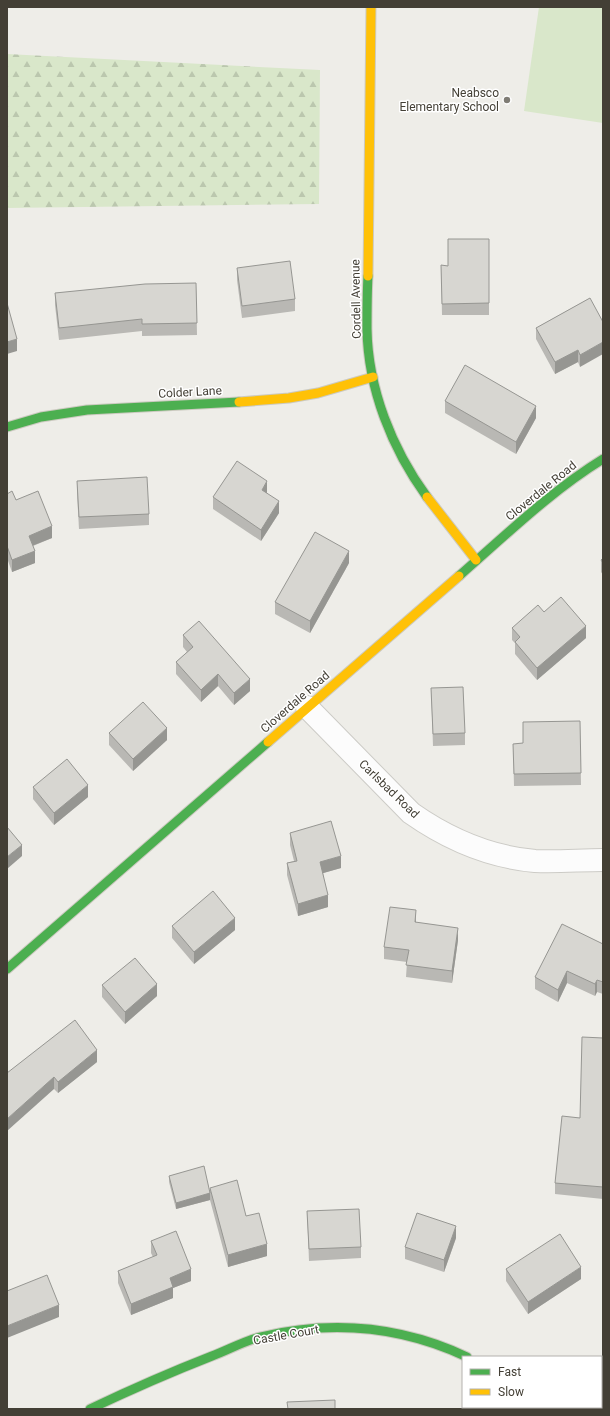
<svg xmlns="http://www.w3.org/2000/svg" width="610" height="1416" viewBox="0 0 610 1416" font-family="Roboto,sans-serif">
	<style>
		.green { fill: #d9e7ca }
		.forest { fill: url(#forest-firs) }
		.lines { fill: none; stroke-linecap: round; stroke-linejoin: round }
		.street-casing { stroke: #cccbc6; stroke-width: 24 }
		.fast-casing { stroke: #cccac0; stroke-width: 11 }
		.slow-casing { stroke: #cccac0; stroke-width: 11 }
		.street { stroke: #fcfcfc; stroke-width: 22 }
		.fast { stroke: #4caf50; stroke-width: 9 }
		.slow { stroke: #ffc107; stroke-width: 9 }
		.wall { fill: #b9b8b4 }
		.shaded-wall { fill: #969692 }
		.building { fill: #d7d6d1; stroke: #969692 }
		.poi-dot { fill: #7f7c74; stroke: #fff; stroke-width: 1.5 }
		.labels { text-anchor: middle; stroke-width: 3; stroke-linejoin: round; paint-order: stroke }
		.poi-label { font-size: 12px; fill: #433f35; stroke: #fff; text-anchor: end }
		.street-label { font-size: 12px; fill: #433f35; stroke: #fff }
	</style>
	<defs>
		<pattern id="forest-firs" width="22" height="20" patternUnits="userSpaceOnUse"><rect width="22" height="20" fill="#d9e7ca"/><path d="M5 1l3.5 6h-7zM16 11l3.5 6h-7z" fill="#bbc7ae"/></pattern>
	</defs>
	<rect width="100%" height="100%" fill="#eeede8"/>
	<polygon class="green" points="539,7 603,7 603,123 524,111"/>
	<polygon class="forest" points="7,54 320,70 319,204 7,208"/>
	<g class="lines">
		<defs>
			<g id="street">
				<path d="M307,707L411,813C448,839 490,857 535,861C558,862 581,860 603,860"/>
				<polyline points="572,1407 576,1409"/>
			</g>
			<g id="fast">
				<path d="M368,276C367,294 367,311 367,329C368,389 392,449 427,497"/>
				<polyline points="7,427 41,417 87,410 239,402"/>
				<path d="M459,576C506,535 551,491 603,459"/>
				<polyline points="7,969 268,742"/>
				<path d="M90,1409C130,1390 171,1372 212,1356C228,1350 244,1341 260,1337C331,1320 401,1326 467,1357"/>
			</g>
			<g id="slow">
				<polyline points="368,276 371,7"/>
				<polyline points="239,402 289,398 318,393 373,377"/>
				<polyline points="427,497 476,560"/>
				<polyline points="268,742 459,576"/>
			</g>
		</defs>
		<use href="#street" class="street-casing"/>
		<use href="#fast" class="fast-casing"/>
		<use href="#slow" class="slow-casing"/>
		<use href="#street" class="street"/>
		<use href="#fast" class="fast"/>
		<use href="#slow" class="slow"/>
	</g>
	<g class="wall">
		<polygon points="489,239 489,315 442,315 441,265 448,266"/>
		<polygon points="237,268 295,299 295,311 242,318 237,280"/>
		<polygon points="196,283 197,335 142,336 142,331 59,340 55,305 55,293"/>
		<polygon points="590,298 580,367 578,362 555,374 536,339 536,328"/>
		<polygon points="445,401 536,418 516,454 445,413"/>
		<polygon points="77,481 149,514 149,525 79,529 77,493"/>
		<polygon points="267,493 279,513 261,541 213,509 213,497"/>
		<polygon points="7,494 16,500 52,538 33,546 35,563 12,572 7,558"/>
		<polygon points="603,558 603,575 601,572 601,560"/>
		<polygon points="349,563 310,633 275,614 275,602"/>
		<polygon points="544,612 586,638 537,680 515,654 515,643 512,640 512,628"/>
		<polygon points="183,635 250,691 234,705 218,686 201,702 176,674 176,662 187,652 183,647"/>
		<polygon points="431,688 465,733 465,745 433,746"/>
		<polygon points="580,721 581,785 514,786 513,744 523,743"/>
		<polygon points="109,733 167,740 133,771 109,745"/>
		<polygon points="33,787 88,797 54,825 33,799"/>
		<polygon points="290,833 341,868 323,873 328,907 298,916 287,875 287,863 294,861 290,845"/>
		<polygon points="416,922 458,940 452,983 406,977 407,962 384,959 384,947"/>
		<polygon points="172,926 235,930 194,964 172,938"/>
		<polygon points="603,944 603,994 597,992 595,996 567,983 558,1002 535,989 535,977"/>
		<polygon points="102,985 157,996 125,1024 102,997"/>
		<polygon points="603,1038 603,1199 555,1194 555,1183 580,1118"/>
		<polygon points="97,1062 58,1093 54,1089 7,1073"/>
		<polygon points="169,1176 210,1193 210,1188 246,1216 267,1256 228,1267 210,1200 176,1209 169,1182"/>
		<polygon points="307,1211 361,1247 361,1258 309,1261"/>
		<polygon points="456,1238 444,1272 405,1259 405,1247"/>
		<polygon points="151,1241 191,1281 173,1288 173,1298 131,1315 118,1283 118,1271 153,1257 151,1253"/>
		<polygon points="506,1269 581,1279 528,1314 506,1281"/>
	</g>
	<g class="shaded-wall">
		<polygon points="17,339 17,351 7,354 7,342"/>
		<polygon points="603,342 603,354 580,367 580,355"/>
		<polygon points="578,350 578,362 555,374 555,362"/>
		<polygon points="536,406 536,418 516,454 516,442"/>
		<polygon points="267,481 267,493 262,502 262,490"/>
		<polygon points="279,501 279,513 261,541 261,530"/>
		<polygon points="52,526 52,538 29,547 29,536"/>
		<polygon points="35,551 35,563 12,572 12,560"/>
		<polygon points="349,551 349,563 310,633 310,621"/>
		<polygon points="586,626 586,638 537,680 537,668"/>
		<polygon points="218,674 218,686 201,702 201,690"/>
		<polygon points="250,679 250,691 234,705 234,693"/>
		<polygon points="167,728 167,740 133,771 133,759"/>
		<polygon points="88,785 88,797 54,825 54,813"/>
		<polygon points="22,845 22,856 7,869 7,857"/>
		<polygon points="341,856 341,868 320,874 320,862"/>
		<polygon points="328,895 328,907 298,916 298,904"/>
		<polygon points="416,910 416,922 415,922"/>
		<polygon points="235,918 235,930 194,964 194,952"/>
		<polygon points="458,928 458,940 452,983 452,971"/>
		<polygon points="567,971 567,983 558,1002 558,990"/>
		<polygon points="597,980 597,992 595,996 595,984"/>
		<polygon points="157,984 157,996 125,1024 125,1012"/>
		<polygon points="97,1050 97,1062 58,1093 58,1082"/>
		<polygon points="54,1077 54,1089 7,1131 7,1119"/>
		<polygon points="210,1193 210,1200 176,1209 176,1203"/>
		<polygon points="456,1226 456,1238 444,1272 444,1260"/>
		<polygon points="267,1244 267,1256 228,1267 228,1255"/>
		<polygon points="581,1267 581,1279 528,1314 528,1302"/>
		<polygon points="191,1269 191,1281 173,1288 173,1298 131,1315 131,1304 170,1278"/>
		<polygon points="59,1305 59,1317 7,1338 7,1326"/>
	</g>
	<g class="building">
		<polygon points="448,239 489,239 489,303 442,304 441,265 448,266"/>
		<polygon points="290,261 295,299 242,306 237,268"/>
		<polygon points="196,283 197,323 142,324 142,319 59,328 55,293 145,284"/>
		<polygon points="590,298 603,322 603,342 580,355 578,350 555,362 536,328"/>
		<polygon points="7,303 17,339 7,342"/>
		<polygon points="465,365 536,406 516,442 445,401"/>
		<polygon points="237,461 267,481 262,490 279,501 261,530 213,497"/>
		<polygon points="147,477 149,514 79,517 77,481"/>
		<polygon points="12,491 16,500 38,491 52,526 29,536 35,551 12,560 7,546 7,494"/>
		<polygon points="315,532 349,551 310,621 275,602"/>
		<polygon points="603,558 603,563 601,560"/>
		<polygon points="561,597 586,626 537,668 515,642 520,637 512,628 538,605 544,612"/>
		<polygon points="199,621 250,679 234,693 218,674 201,690 176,662 193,647 183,635"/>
		<polygon points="463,687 465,733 433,734 431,688"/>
		<polygon points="143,702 167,728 133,759 109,733"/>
		<polygon points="580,721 581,773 514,774 513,744 523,743 523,722"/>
		<polygon points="67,759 88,785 54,813 33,787"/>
		<polygon points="331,821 341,856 320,862 328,895 298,904 287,863 297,861 290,833"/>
		<polygon points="7,827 22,845 7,857"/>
		<polygon points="213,891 235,918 194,952 172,926"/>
		<polygon points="390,907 416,910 415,922 458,928 452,971 406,965 409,950 384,947"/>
		<polygon points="562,924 603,944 603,982 597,980 595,984 567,971 558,990 535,977"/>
		<polygon points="135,958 157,984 125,1012 102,985"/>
		<polygon points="75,1020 97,1050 58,1082 54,1077 7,1119 7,1073"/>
		<polygon points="582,1037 603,1038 603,1187 555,1183 562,1116 580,1118"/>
		<polygon points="204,1166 210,1193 176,1203 169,1176"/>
		<polygon points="237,1180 246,1216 259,1213 267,1244 228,1255 210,1188"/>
		<polygon points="359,1209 361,1247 309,1249 307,1211"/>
		<polygon points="417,1213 456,1226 444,1260 405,1247"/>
		<polygon points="176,1231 191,1269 170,1278 173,1287 131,1304 118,1271 157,1255 151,1241"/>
		<polygon points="560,1234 581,1267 528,1302 506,1269"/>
		<polygon points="47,1275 59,1305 7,1326 7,1291"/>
		<polygon points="335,1400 335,1409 288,1409 287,1402"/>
	</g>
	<circle class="poi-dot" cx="507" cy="100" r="4"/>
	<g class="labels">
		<g class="poi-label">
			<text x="499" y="97">Neabsco<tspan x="499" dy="14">Elementary School</tspan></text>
		</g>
		<g class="street-label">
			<text transform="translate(356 299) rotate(-91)" y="4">Cordell Avenue</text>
			<text transform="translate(190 392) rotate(-3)" y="4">Colder Lane</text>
			<text transform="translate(541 491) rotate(-39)" y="4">Cloverdale Road</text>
			<text transform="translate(295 702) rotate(-41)" y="4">Cloverdale Road</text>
			<text transform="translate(389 789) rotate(44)" y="4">Carlsbad Road</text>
			<text transform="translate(286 1335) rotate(-10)" y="4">Castle Court</text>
		</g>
	</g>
	<rect width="610" height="1416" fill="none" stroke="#433f35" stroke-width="16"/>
	<rect x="462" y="1356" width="140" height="52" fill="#ffffff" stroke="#b4b2ae"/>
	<rect x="470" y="1369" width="20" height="6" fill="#4caf50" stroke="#b4b2ae"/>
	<text x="498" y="1376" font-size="12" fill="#433f35">Fast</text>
	<rect x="470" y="1389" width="20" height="6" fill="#ffc107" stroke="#b4b2ae"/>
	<text x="498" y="1396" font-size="12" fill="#433f35">Slow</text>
</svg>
